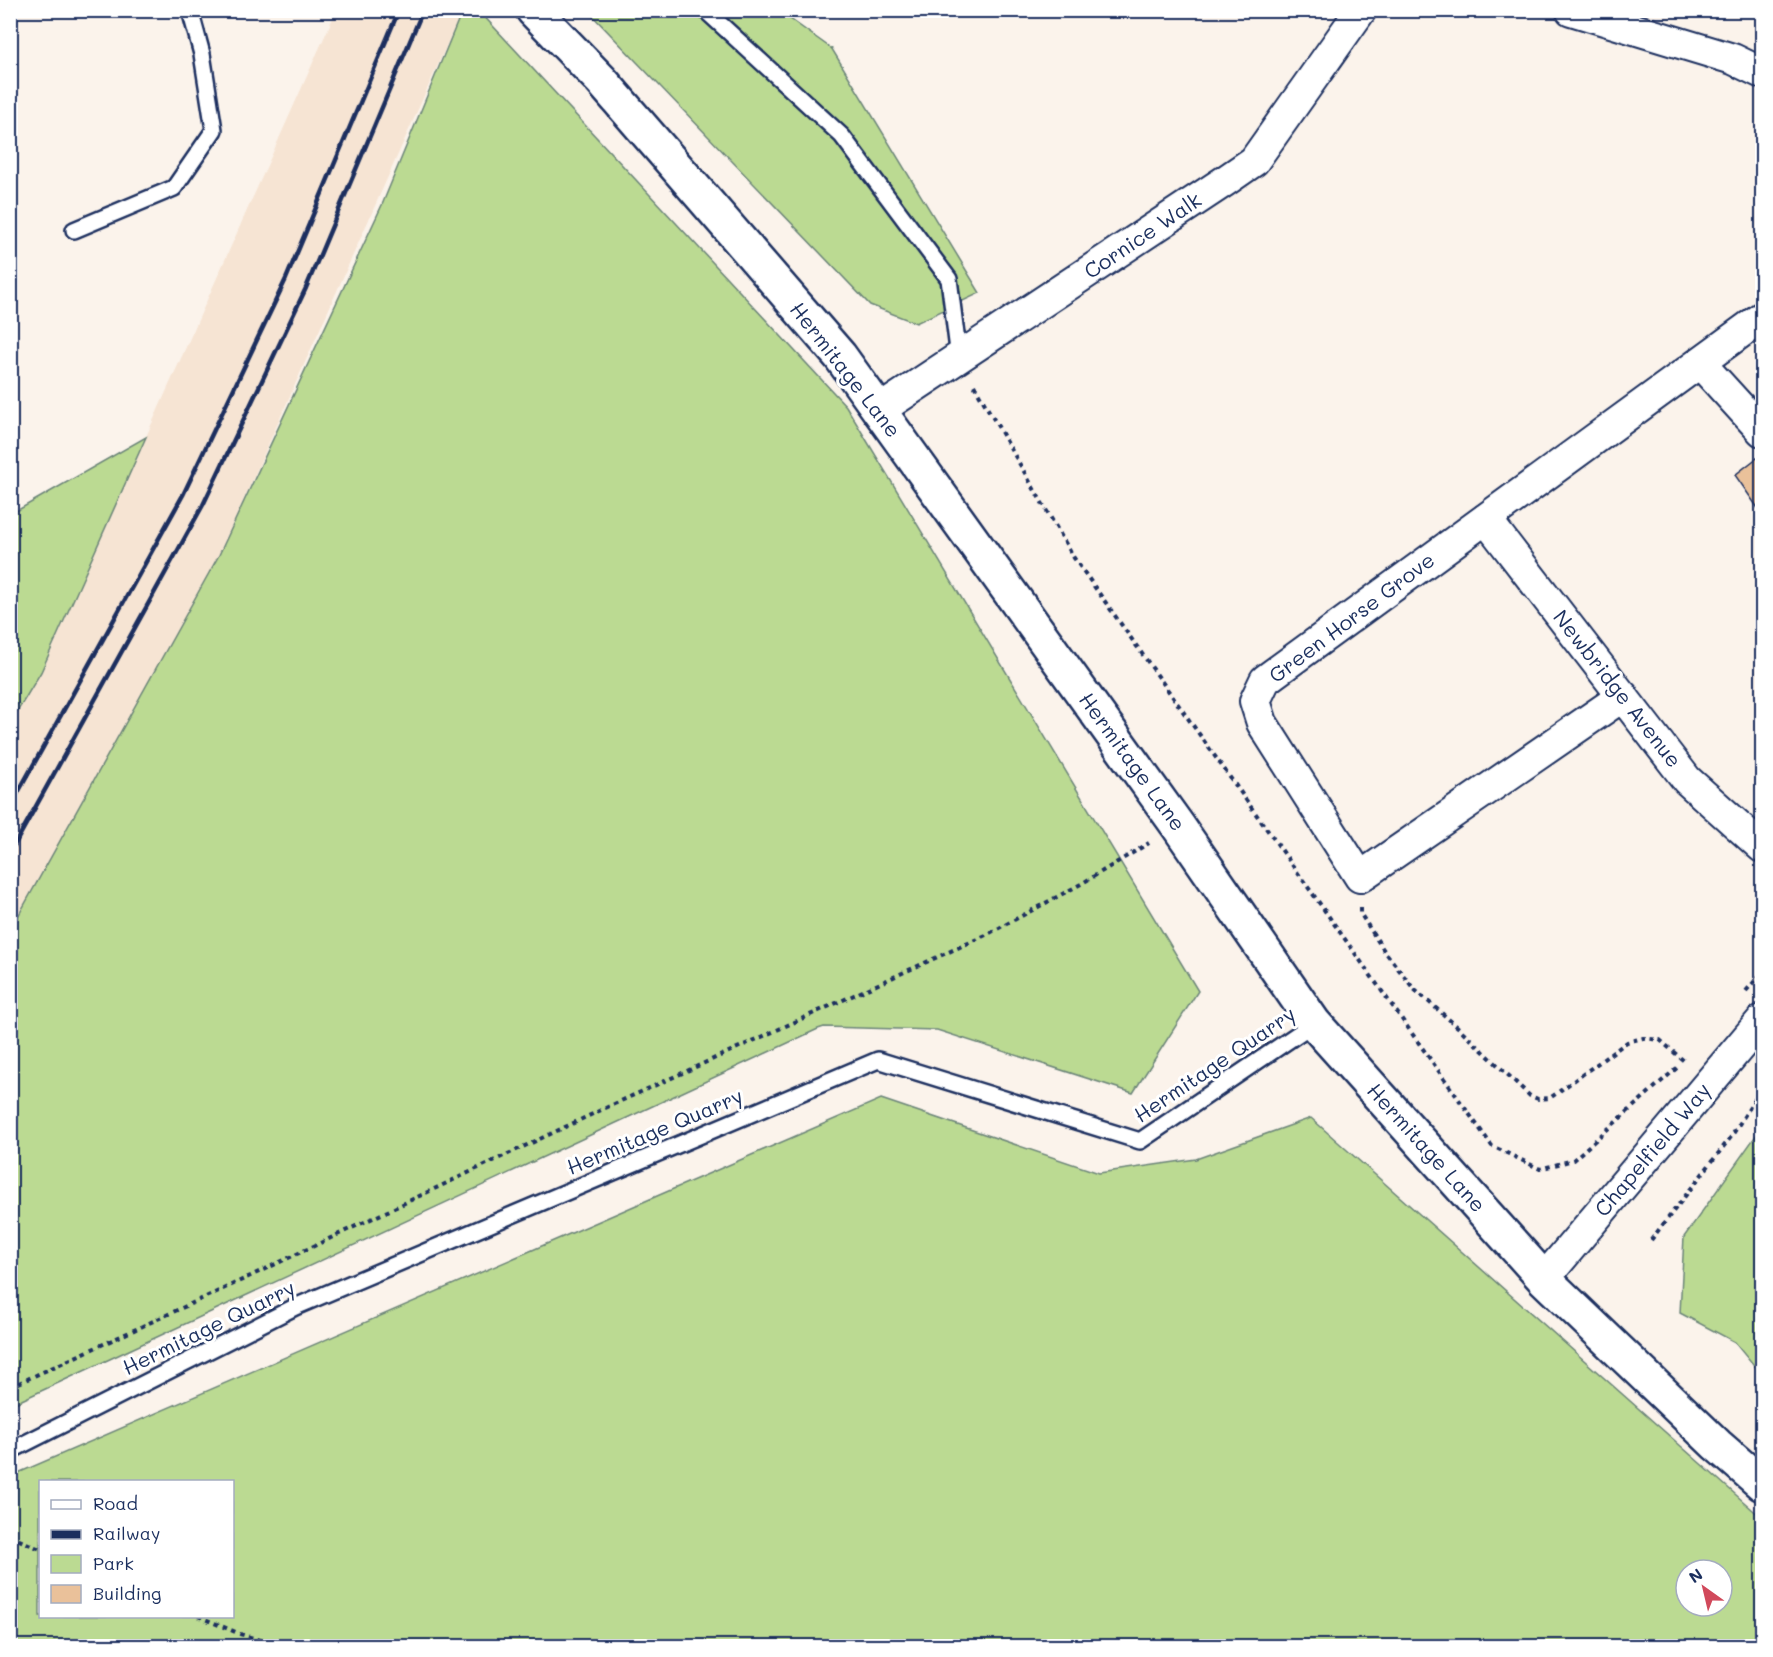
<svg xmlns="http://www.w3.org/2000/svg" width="1773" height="1657" viewBox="0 0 1773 1657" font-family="Mali,sans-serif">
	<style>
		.built { fill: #f6e4d3 }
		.green { fill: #bbda92; stroke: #6b8478; stroke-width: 1.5; fill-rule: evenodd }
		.building { fill: #eac19a; stroke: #1b2f5e; stroke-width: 1.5 }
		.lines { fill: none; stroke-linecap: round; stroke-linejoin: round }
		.service-casing { stroke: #1b2f5e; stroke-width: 20 }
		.minor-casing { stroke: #1b2f5e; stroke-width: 34 }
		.secondary-casing { stroke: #1b2f5e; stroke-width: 38 }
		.path { stroke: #1b2f5e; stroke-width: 4; stroke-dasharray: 4.5 4.5; stroke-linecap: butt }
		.service { stroke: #fff; stroke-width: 15 }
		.minor { stroke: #fff; stroke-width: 30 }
		.secondary { stroke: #fff; stroke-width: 33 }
		.rail { stroke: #1b2f5e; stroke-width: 4.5 }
		.labels { text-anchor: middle; stroke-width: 6; stroke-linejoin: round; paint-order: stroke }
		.street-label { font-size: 21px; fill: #1b2f5e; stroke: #fff }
	</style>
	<rect width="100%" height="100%" fill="#fbf3eb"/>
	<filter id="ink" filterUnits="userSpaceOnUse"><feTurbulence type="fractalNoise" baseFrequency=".0167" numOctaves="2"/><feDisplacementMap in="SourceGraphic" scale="12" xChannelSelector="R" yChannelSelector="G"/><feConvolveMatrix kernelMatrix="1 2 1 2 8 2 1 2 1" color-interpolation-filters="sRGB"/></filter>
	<g filter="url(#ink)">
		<polygon class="built" points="336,11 462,11 219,555 11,929 11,722 41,672"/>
		<g class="green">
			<polygon points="462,11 479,11 846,406 1198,991 1133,1093 937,1030 824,1027 818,1029 11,1405 11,929 219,555 382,205"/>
			<polygon points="588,11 779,11 832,49 980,293 916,323 870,305"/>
			<polygon points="146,437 41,672 11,722 11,514"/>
			<path d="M881,1099L1099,1173L1196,1159L1311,1118L1762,1518V1646H11V1476ZM40,1482H232V1616H40ZM1686,1570H1722V1606H1686Z"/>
			<polygon points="1762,1127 1762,1375 1735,1342 1680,1313 1684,1237"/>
		</g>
		<polygon class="building" points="1762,454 1762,514 1735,475"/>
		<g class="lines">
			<defs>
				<g id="service">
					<polyline points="705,10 842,136 949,279 959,358"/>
					<polyline points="74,230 174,188 214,130 202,54 190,10"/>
					<polyline points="10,1451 295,1307 878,1060 1140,1141 1314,1023"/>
				</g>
				<g id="minor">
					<polyline points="1571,10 1733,59 1762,73"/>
					<polyline points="1700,363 1762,431"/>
					<polyline points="878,411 1225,181 1254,161 1361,10"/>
					<polyline points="1486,519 1687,780 1762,847"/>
					<polyline points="1623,696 1360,877 1262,723 1255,701 1265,680 1762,317"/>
					<polyline points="1544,1279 1762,1020"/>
				</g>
				<polyline id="secondary" points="533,10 601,80 840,356 1178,826 1314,1023 1544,1279 1717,1445 1762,1484"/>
			</defs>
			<use href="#service" class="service-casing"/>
			<use href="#minor" class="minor-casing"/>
			<use href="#secondary" class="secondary-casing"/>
			<g class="path">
				<polyline points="974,385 1074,558 1492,1146 1540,1169 1573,1160 1679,1066"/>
				<polyline points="1360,908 1360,913 1383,949 1414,989 1460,1029 1530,1096 1538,1099 1550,1098 1627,1042 1643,1038 1660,1040 1684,1061"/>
				<polyline points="1746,991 1762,973"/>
				<polyline points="1651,1240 1731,1137 1762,1088"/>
				<polyline points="10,1387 223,1289 601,1110 986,935 1081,884 1149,843"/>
				<polyline points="10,1536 40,1549"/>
				<polyline points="198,1616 240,1634 280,1646"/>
			</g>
			<use href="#service" class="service"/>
			<use href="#minor" class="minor"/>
			<use href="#secondary" class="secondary"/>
			<g class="rail">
				<polyline points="10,807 183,495 286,279 399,10"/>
				<polyline points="10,853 203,505 306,288 423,10"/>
			</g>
		</g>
	</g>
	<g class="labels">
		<g class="street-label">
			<text transform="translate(1143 236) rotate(-34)" y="7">Cornice Walk</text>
			<text transform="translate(845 370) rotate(52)" y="7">Hermitage Lane</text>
			<text transform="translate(1352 618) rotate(-37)" y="7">Green Horse Grove</text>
			<text transform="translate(1617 689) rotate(52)" y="7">Newbridge Avenue</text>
			<text transform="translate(1132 762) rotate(54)" y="7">Hermitage Lane</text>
			<text transform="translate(1215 1065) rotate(-34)" y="7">Hermitage Quarry</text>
			<text transform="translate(655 1132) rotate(-23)" y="7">Hermitage Quarry</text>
			<text transform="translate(1426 1148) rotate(48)" y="7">Hermitage Lane</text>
			<text transform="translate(1653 1150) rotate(-50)" y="7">Chapelfield Way</text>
			<text transform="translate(209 1328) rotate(-26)" y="7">Hermitage Quarry</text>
		</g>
	</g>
	<rect width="1773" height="1657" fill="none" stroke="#fff" stroke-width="36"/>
	<rect x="18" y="18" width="1737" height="1621" fill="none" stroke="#1b2f5e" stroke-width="2" filter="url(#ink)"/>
	<rect x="39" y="1480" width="195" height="138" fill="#ffffff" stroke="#a4acbf" stroke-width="1.5"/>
	<rect x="51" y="1500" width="30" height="9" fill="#ffffff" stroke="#a4acbf" stroke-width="1.5"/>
	<text x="93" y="1510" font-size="18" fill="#1b2f5e">Road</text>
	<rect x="51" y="1530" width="30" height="9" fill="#1b2f5e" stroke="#a4acbf" stroke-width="1.5"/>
	<text x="93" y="1540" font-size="18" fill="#1b2f5e">Railway</text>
	<rect x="51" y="1555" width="30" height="18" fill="#bbda92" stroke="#a4acbf" stroke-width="1.5"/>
	<text x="93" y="1570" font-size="18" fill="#1b2f5e">Park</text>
	<rect x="51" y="1585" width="30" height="18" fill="#eac19a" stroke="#a4acbf" stroke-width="1.5"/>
	<text x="93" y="1600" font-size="18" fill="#1b2f5e">Building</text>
	<g transform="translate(1704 1588) rotate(326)"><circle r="28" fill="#ffffff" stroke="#a4acbf" stroke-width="1.5"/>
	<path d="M0-4.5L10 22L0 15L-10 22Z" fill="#d1495b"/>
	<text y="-9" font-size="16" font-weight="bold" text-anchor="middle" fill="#1b2f5e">N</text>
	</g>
</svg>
